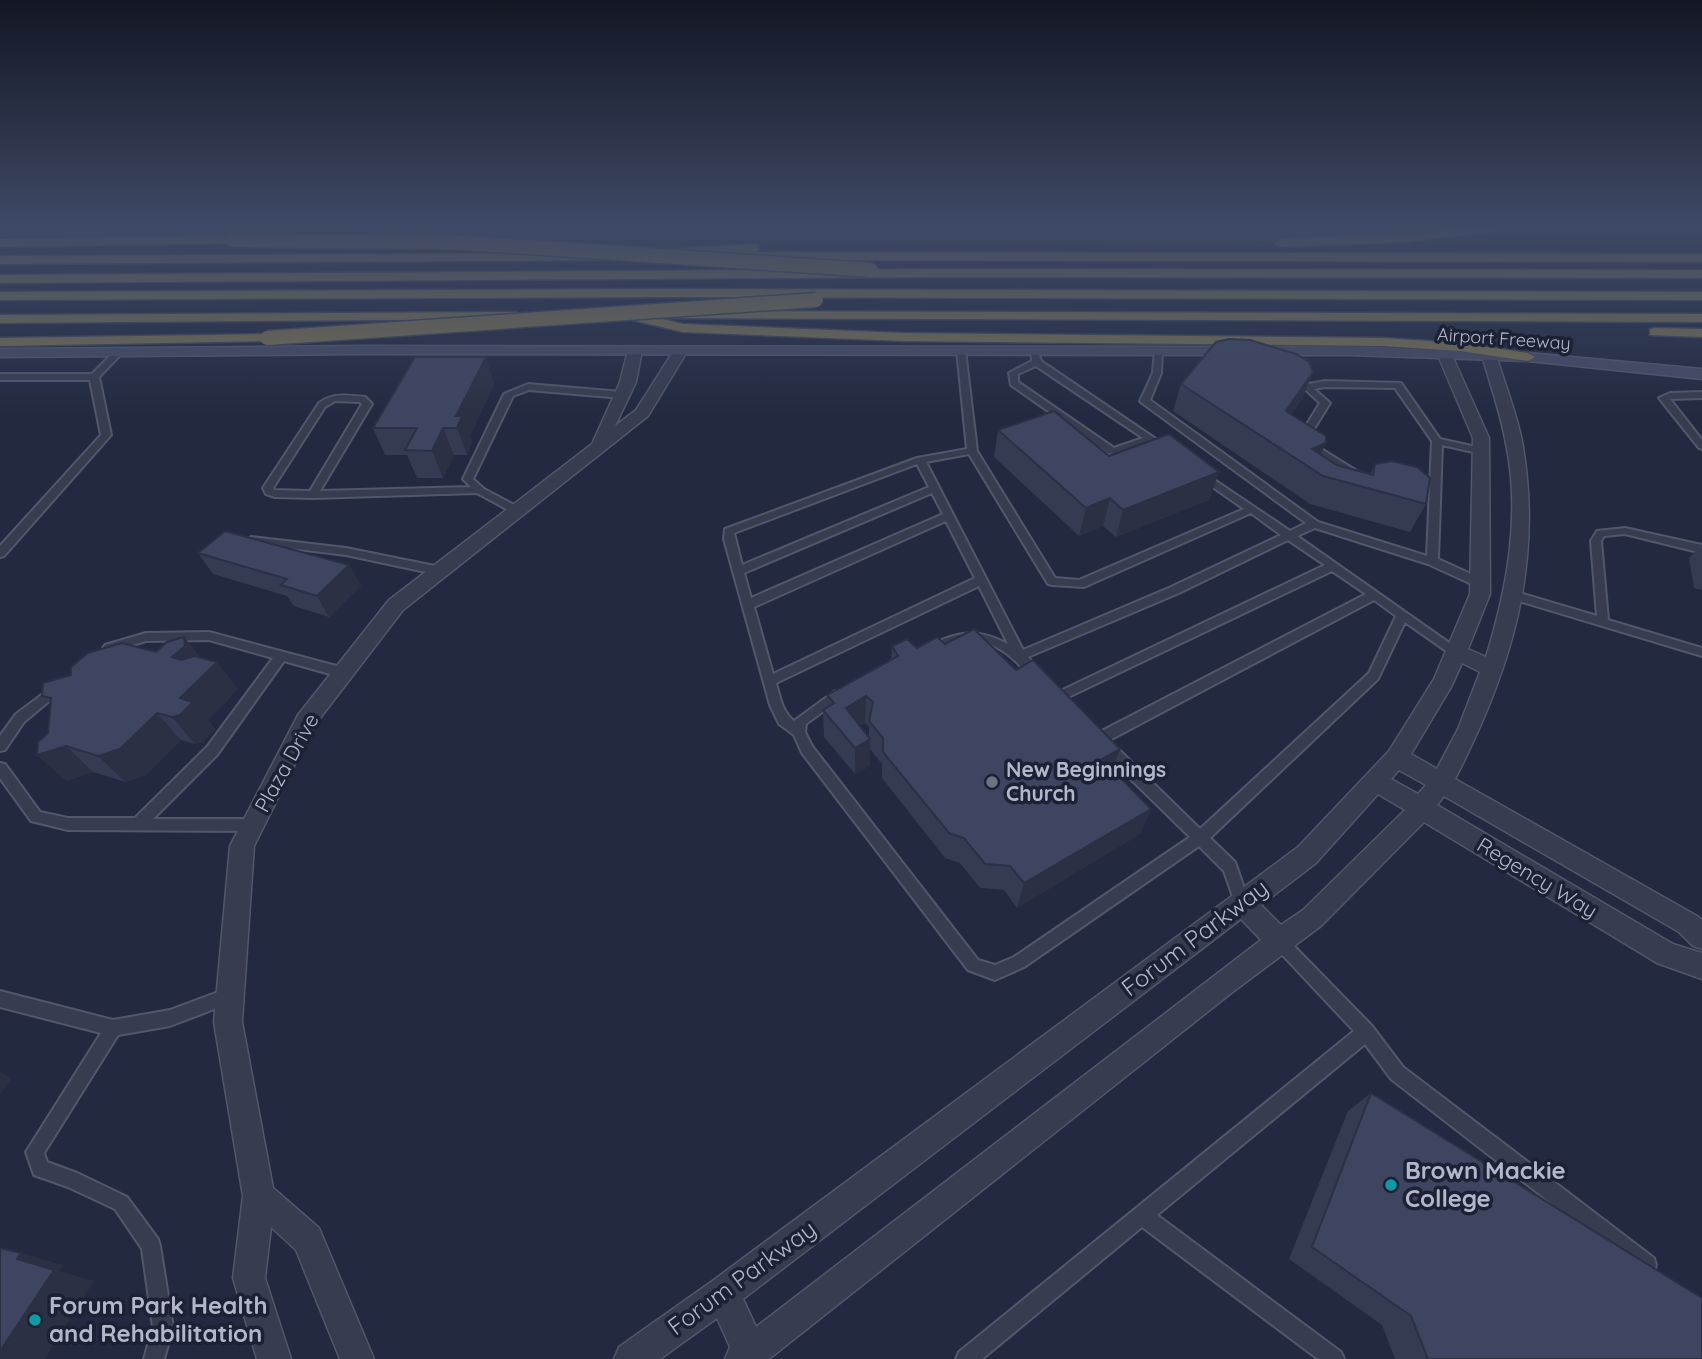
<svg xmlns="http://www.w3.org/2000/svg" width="1702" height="1359" viewBox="0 0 1702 1359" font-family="Quicksand,sans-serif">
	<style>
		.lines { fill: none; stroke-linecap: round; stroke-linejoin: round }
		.service-casing { stroke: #52576b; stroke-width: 4 }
		.tertiary-casing { stroke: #52576b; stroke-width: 3 }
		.secondary-casing { stroke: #52576b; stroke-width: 3 }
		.motorway-casing { stroke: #3f4458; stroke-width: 3 }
		.service { fill: #373c50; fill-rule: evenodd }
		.tertiary { fill: #373c50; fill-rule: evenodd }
		.secondary { fill: #444a64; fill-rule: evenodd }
		.motorway { fill: #777053; fill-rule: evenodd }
		.motorway-bridge-casing { stroke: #3f4458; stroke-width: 17; stroke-linecap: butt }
		.motorway-bridge { stroke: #777053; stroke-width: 14 }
		.wall { fill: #353b53; fill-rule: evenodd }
		.shaded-wall { fill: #2b3044 }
		.building { fill: #3e4561; stroke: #2b3044; stroke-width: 2 }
		.worship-dot { fill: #6b7280; stroke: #1c2135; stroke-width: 2.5 }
		.culture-dot { fill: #0f9aa8; stroke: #1c2135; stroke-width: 2.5 }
		.labels { text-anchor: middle; stroke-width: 7; stroke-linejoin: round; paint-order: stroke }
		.far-street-label { font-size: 18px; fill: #b3b7cb; stroke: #1c2135 }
		.street-label { font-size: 21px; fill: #b3b7cb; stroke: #1c2135 }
		.poi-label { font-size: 21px; font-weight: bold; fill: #b3b7cb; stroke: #1c2135; text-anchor: start }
		.near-street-label { font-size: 24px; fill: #b3b7cb; stroke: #1c2135 }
		.near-poi-label { font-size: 24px; font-weight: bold; fill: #b3b7cb; stroke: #1c2135; text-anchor: start }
	</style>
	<rect width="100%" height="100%" fill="#222941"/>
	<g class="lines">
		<defs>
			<g id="service">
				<path d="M961,347L965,350L977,451L1055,578L1079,580L1244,509L1200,478V474L1204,473L1290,531L1306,523L1142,403L1140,401L1153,373L1155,349L1162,351L1161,373L1150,400L1318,522L1427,556L1432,441L1395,388L1325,387L1314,389L1330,403L1309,437L1310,442L1355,470L1357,472L1352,475L1300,443L1299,437L1320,403L1291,376L1298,374L1309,384L1325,381L1401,383L1440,439L1485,449L1487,451L1482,454L1442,445L1438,559L1484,580L1486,583L1484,586H1476L1428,564L1315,528L1297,536L1462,652L1456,656L1452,655L1405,622L1378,679L1210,838L1235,862L1249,903L1247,908L1242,910L1237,908L1224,871L1199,846L1024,967L995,980L968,970L802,753L794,735L779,724L770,705L724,539L725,529L917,458L967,449L957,350ZM969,454L1048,584L1052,585L1084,587L1251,513L1281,535L1171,587L1023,650L926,462ZM917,464L929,487L742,565L734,533ZM932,493L943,514L751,598L744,573ZM946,521L975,578L773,674L754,607ZM1288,540L1325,565L1052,695L1050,698L1052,701H1060L1332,571L1366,594L1094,735L1093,739L1094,743H1104L1374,600L1396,616L1369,673L1200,829L1112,743H1102L1100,747L1102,751L1190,837L1014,957L995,965L978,960L812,746L805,732L806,724L843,697L845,694L843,691H835L794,721C782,712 780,697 776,683L979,586L1008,644C975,627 960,632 927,646L925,649L927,652L931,653C943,649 955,642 968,640C995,638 1018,662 1034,680H1042L1044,677L1028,657L1179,593Z"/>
				<path d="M1031,348H1037L1041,361L1169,448V452H1163L1149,443L1121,454L1108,453L1011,385L1009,373L1032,361ZM1036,366L1143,438L1114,448L1018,382V374Z"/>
				<polygon points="116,350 123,352 99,377 111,435 4,556 0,557 0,546 101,435 90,380 0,380 0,374 92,374"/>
				<path d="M528,384L622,392L627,395L622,398L529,390L513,396L473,479L484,489L520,508V512H512L477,493L313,498L275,497L266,494L263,488L319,403C332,393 350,395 365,397L372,404L320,491L471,487L463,479L504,394ZM335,401L360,402L362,404L310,491L274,490L273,488L325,407Z"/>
				<polygon points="1702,392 1702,398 1670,399 1702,440 1702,449 1699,448 1659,398 1670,393"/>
				<polygon points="1625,528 1702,545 1702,553 1625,534 1604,536 1601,541 1608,620 1702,648 1702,656 1509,598 1507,595 1513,591 1597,616 1591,541 1597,531"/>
				<polygon points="251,537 346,548 440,567 446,571 440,575 346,555 247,543 246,541"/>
				<polygon points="209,632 344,668 350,673 344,678 284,661 217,755 153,819 253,819 258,821 260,825 258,829 253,831 68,830 31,821 0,778 0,763 5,764 40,812 68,818 135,818 207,747 273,658 209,640 146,641 109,652 103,648 105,645 146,633"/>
				<polygon points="56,684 60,686 62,689 60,692 24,722 5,750 0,751 0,736 16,714"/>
				<polygon points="1281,936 1286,938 1372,1026 1403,1067 1654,1258 1656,1265 1654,1272 1647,1274 1640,1272 1391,1079 1365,1044 1157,1215 1341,1352 1344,1359 1318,1359 1142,1227 982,1359 956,1359 959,1352 1354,1031 1276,948 1273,943 1276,938"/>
				<polygon points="229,988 235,991 237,996 235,1001 170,1026 118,1035 44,1153 47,1162 77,1173 127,1197 158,1239 160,1246 173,1327 164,1359 144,1359 153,1327 142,1249 115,1209 68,1187 34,1175 26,1152 101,1033 0,1007 0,991 113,1020 170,1010"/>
			</g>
			<g id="tertiary">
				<polygon points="635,346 642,350 636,382 615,426 636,410 676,347 686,347 688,350 648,416 403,610 314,726 254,846 242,1022 273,1188 319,1228 374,1359 340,1359 296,1250 271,1227 265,1278 291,1359 257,1359 233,1278 243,1196 214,1022 230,846 298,715 389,600 592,444 620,382 628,350"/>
				<path d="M1444,349L1451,353L1489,438L1490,594L1468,649L1486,657C1507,589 1521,515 1506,444C1501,414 1490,384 1482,355L1484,352L1489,351L1496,355C1505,385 1518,416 1523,447C1543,568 1510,672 1455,779L1697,916L1702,920V949L1693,946L1679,932L1444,796L1437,805L1673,944L1702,953V979L1657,963L1424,822L1321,926L1230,994L769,1359H725L730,1347L717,1318L660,1359H614L619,1347L711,1282L1298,847L1389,751L1434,679L1470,594L1473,438L1437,353ZM1462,663L1480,672L1458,729L1437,769L1411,754L1451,687ZM1399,770L1426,785L1418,794L1391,779ZM1378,794L1405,810L1303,910L1281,925L1261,905L1316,863ZM1241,919L1261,940L756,1327L743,1299Z"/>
			</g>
			<g id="secondary">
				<polygon points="1400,227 1482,227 1476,231 1309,239 0,237 0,229 1309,231"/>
				<polygon points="362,346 1349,347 1528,353 1702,369 1702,379 1528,361 1349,355 362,354 0,357 0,349"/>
			</g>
			<g id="motorway">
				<polygon points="1469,227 1507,227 1501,231 1404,242 1280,247 1274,243 1280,239 1404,234"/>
				<polygon points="233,236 237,237 237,243 0,247 0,239"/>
				<polygon points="755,244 759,245 759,251 749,252 1702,254 1702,262 741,260 735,256 738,253 661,258 655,254 661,250"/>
				<polygon points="600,253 605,254 605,260 0,264 0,256"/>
				<polygon points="940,269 1702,270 1702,278 940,277 0,283 0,275"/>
				<polygon points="663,289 1702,292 1702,300 663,297 0,300 0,292"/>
				<polygon points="629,311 683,324 904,333 1383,338 1460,343 1528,353 1535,357 1528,361 1460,351 1383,346 904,341 683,332 624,318 622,315"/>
				<polygon points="667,311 1702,314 1702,322 662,318 660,315"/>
				<polygon points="516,312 523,316 521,319 0,323 0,315"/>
				<polygon points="1655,328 1702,329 1702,337 1650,335 1650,329"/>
				<polygon points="267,334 274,338 272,341 0,346 0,338"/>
			</g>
		</defs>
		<use href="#service" class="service-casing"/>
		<use href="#tertiary" class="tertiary-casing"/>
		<use href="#secondary" class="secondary-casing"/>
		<use href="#motorway" class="motorway-casing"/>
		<use href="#service" class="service"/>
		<use href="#tertiary" class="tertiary"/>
		<use href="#secondary" class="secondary"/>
		<use href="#motorway" class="motorway"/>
		<defs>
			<g id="motorway-bridge">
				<polyline points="233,240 451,242 871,270"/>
				<polyline points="267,338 816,300"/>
			</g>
		</defs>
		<use href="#motorway-bridge" class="motorway-bridge-casing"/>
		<use href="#motorway-bridge" class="motorway-bridge"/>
	</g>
	<g class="wall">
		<polygon points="486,357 494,384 470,436 472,443 467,455 454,455 443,478 417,478 407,455 385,455 373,428"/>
		<polygon points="1313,372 1302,399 1291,415 1320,455 1337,465 1370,474 1375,464 1426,504 1410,532 1310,504 1173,411 1181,384"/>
		<polygon points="998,430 1109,456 1219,472 1209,500 1116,537 1103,526 1079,536 994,457"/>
		<polygon points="1702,544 1702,590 1694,588 1689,558"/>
		<polygon points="198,553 349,565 361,586 329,617 294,606 287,596 213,574"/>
		<polygon points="184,637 200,657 238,689 208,720 215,729 203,742 195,744 181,740 146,775 125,782 93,772 66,781 51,704 42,696 156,652"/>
		<path d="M945,644L1016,670L1120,749L1112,770L1151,809L1140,834L1017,908L1004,890L980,888L960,863L945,858L882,778V764L870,749V766L855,774L824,737L823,710L828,707L827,695L891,660L892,646L917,648ZM865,723L869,727V737L860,726Z"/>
		<polygon points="1371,1093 1702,1359 1395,1359 1382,1325 1289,1259 1348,1111"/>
	</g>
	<g class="shaded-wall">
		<polygon points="486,357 494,384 470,436 472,443 467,455 457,428 456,416"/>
		<polygon points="1313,372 1302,399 1275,439 1286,411"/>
		<polygon points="443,428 454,455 443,478 432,451"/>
		<polygon points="1326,443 1313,470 1312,449"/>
		<polygon points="1219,472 1209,500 1116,537 1123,510"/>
		<polygon points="1110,498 1103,526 1079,536 1086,508"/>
		<polygon points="349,565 361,586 329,617 317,596"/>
		<polygon points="184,637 206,665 217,662 238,689 208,720 215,729 203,742 195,744 172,717 180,698 172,657"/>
		<polygon points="866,696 865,723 846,734 846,708"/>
		<polygon points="157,713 181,740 146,775 125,782 98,756"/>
		<polygon points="870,739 870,766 855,774 855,748"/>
		<polygon points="66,746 93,772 66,781 37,755"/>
		<polygon points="1120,749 1110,775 1102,759"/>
		<polygon points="1151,809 1140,834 1017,908 1024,883"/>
		<polygon points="0,1072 12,1078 0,1094"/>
		<polygon points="21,1253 63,1265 59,1271 94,1281 45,1359 0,1359 0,1351 17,1259"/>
	</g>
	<g class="building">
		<polygon points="1229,339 1250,340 1296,354 1309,362 1313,372 1286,411 1326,436 1326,443 1312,449 1337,465 1373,475 1375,464 1392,461 1417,467 1430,478 1426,504 1323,476 1181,384 1216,342"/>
		<polygon points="415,357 486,357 456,416 462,416 457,428 443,428 432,451 405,450 417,428 373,428"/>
		<polygon points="1054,411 1109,456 1169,434 1219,472 1123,510 1110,498 1086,508 998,430"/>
		<polygon points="225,531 349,565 317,596 281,585 287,579 198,553"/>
		<polygon points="974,629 1016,670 1033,660 1120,749 1102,759 1151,809 1024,883 1010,866 985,864 964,838 949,833 883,752 883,738 869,721 873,702 866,696 846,708 870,739 855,748 823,710 834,703 827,695 898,656 892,646 907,639 917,648 937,637 945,644"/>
		<polygon points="184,637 185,646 172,657 181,660 194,656 217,662 180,698 193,702 180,715 172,717 157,713 120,749 98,756 66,746 37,755 38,742 48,733 51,698 42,696 43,683 71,675 71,667 88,653 122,643 156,652 167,642"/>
		<polygon points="1371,1093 1702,1298 1702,1359 1428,1359 1411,1316 1312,1247"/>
		<polygon points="0,1248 21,1253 17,1259 54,1270 0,1351"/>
	</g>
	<linearGradient id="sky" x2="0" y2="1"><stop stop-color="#131724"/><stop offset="0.54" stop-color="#3e4965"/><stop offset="1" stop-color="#3e4965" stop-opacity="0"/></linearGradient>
	<rect width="1702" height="417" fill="url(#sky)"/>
	<circle class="worship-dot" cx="992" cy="782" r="7"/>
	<g class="culture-dot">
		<circle cx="1391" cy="1185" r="7"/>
		<circle cx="35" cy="1320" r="7"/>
	</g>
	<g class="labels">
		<g class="far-street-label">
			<text transform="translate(1504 339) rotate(4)" y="6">Airport Freeway</text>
		</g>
		<g class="street-label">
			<text transform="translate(287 763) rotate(-61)" y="7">Plaza Drive</text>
			<text transform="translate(1537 878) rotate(31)" y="7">Regency Way</text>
		</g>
		<g class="poi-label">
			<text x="1006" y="777">New Beginnings<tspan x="1006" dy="24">Church</tspan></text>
		</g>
		<g class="near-street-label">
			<text transform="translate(1195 938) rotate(-37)" y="8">Forum Parkway</text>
			<text transform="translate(742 1278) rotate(-36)" y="8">Forum Parkway</text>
		</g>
		<g class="near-poi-label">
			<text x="1405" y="1179">Brown Mackie<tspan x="1405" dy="28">College</tspan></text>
			<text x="49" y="1314">Forum Park Health<tspan x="49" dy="28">and Rehabilitation</tspan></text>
		</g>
	</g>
</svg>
